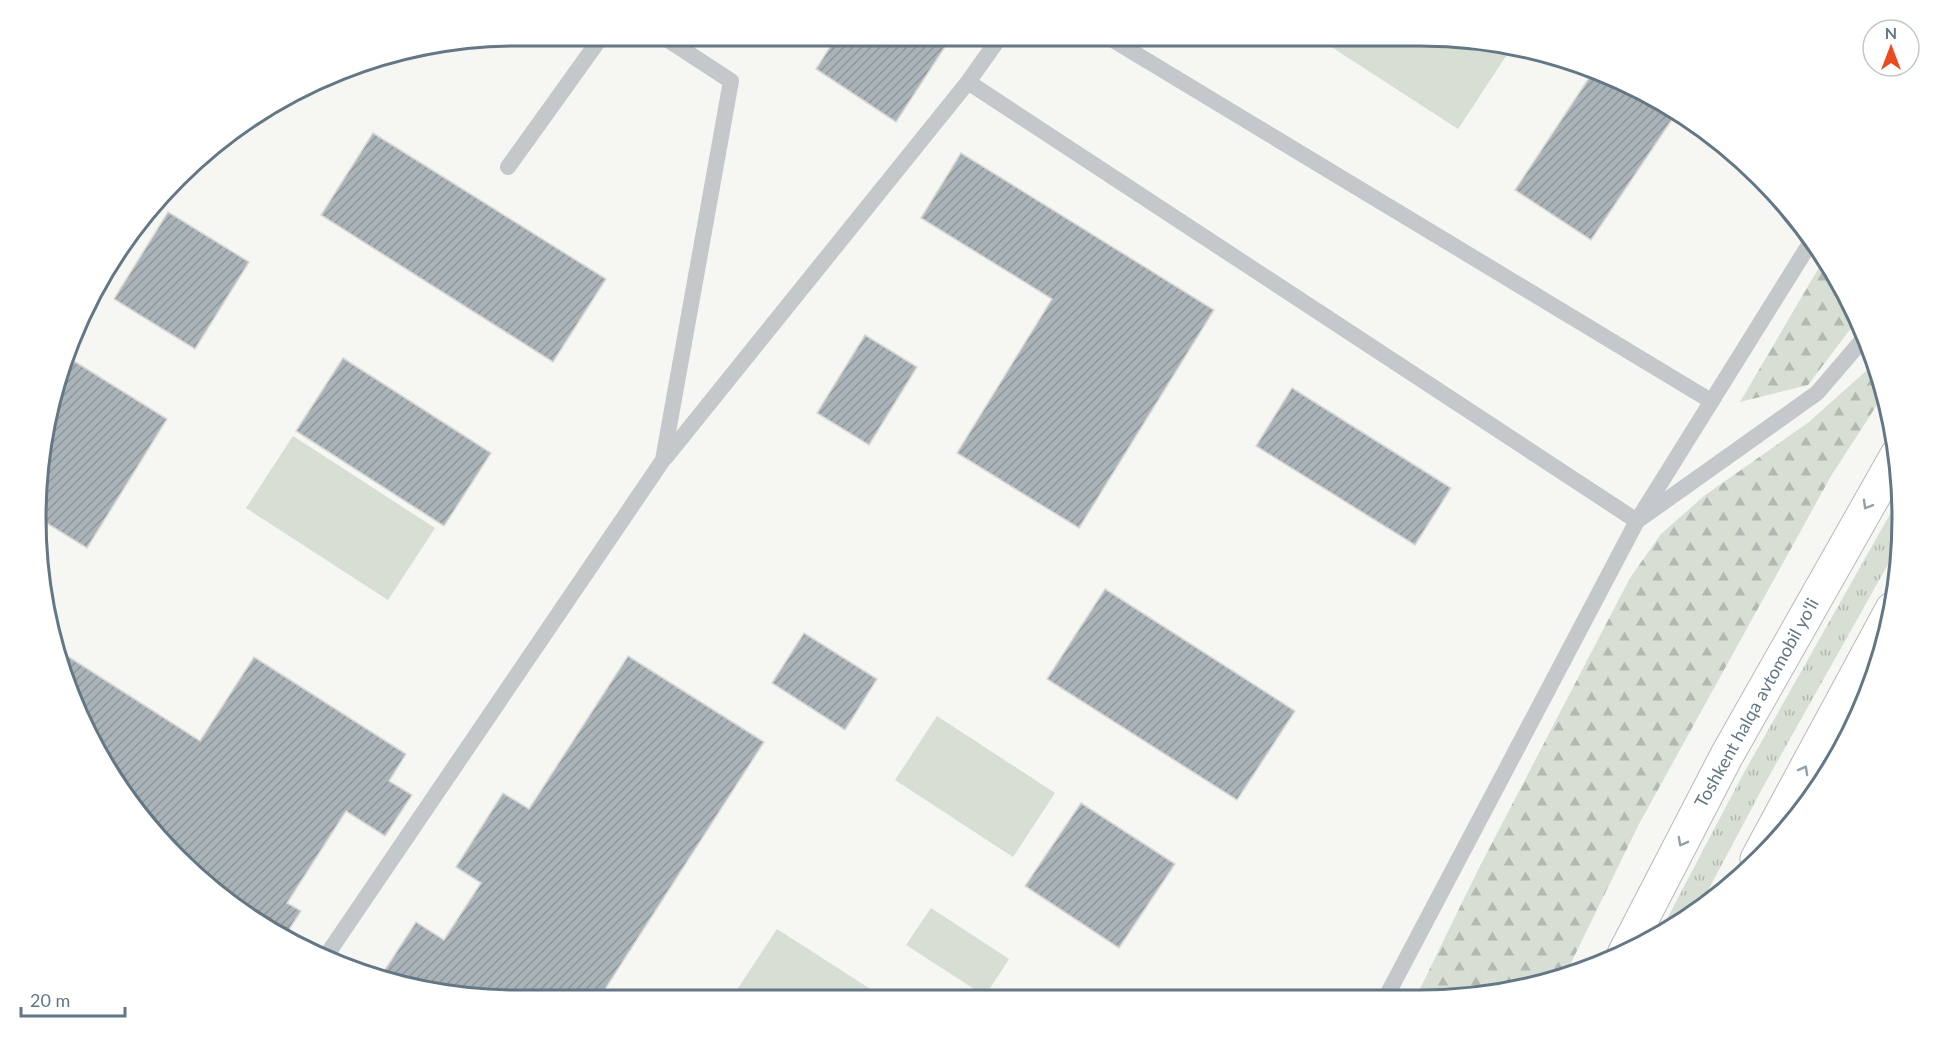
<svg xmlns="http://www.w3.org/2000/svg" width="1939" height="1037" viewBox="0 0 1939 1037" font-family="Lato,sans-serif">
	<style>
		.grass { fill: url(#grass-tufts) }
		.forest { fill: url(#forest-firs) }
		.pitch { fill: #d7ded4 }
		.building { fill: url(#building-hatch); stroke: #d8d8d5; stroke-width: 1.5 }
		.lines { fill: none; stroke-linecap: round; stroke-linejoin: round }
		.trunk-casing { stroke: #b6babd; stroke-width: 35 }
		.service { stroke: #c4c8cb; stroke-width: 16 }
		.trunk { stroke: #fff; stroke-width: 33 }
		.oneway { stroke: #92a0aa }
		.labels { text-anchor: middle; stroke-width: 6; stroke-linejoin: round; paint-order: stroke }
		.street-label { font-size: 18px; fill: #647785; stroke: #fff }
		.rim { fill: none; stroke: #647785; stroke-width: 3 }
	</style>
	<defs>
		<pattern id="grass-tufts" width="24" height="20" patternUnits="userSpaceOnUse" patternTransform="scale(1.5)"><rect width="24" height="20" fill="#d7ded4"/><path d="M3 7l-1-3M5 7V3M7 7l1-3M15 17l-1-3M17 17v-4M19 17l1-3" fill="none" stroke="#b2b9b2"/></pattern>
		<pattern id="forest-firs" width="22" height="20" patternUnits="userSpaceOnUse" patternTransform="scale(1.5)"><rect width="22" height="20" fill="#d7ded4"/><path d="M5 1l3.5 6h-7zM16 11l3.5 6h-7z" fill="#b2b9b2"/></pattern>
		<pattern id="building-hatch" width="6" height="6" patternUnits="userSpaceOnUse" patternTransform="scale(1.5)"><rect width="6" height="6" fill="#aab3b8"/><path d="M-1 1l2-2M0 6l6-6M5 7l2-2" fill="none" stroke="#8e969b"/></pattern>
	</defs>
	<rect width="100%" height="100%" fill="#f6f6f3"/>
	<polygon class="grass" points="1902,493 1900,543 1763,787 1696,913 1658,936 1741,778"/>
	<g class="forest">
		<polygon points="1824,259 1853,305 1858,319 1808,385 1740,402"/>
		<polygon points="1875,363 1886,391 1831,476 1639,824 1565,975 1483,997 1416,997 1478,870 1630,578 1661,534 1704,496 1809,422"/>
	</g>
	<g class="pitch">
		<polygon points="1316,37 1452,37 1512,47 1458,129"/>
		<polygon points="293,436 435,528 388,600 246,508"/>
		<polygon points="937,716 1055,793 1013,857 895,780"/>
		<polygon points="931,908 1009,959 985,996 906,945"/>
		<polygon points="777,929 886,999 731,999"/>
	</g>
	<g class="building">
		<polygon points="837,36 952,36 896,122 816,69"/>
		<polygon points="1593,72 1661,100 1677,112 1591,240 1515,190"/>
		<polygon points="373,133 606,279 553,362 321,215"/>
		<polygon points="961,153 1214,310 1079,528 957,453 1052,299 921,218"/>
		<polygon points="168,212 249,262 195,349 114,299"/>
		<polygon points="865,335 917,367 869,445 817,413"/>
		<polygon points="69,358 167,419 87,548 40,519 52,394"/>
		<polygon points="343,358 491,453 444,526 296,431"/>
		<polygon points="1292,388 1451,488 1415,545 1256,446"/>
		<polygon points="1105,589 1295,711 1237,800 1047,679"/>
		<polygon points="804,633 877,679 845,730 772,683"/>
		<polygon points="61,652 200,741 254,657 406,754 389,781 412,795 385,836 346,811 287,903 301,911 283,939 156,837 73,703"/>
		<polygon points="628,656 764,742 598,1000 487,1000 393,984 379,979 416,922 444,940 481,883 456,867 503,793 529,809"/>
		<polygon points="1081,803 1175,864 1119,948 1025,886"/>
	</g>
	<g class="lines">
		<defs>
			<g id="trunk">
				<polyline points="1757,859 1892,609"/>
				<polyline points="1624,954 1727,755 1897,455"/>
			</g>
		</defs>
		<use href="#trunk" class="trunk-casing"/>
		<g class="service">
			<polyline points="1108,37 1711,401"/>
			<polyline points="968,82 1637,521 1812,240"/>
			<polyline points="508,167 602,36"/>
			<polyline points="666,457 968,82 1000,37"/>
			<polyline points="1823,736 1844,748"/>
			<polyline points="326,956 663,460 731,81 662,36"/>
			<polyline points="1386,997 1637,521 1817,393 1865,337"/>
		</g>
		<use href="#trunk" class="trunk"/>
	</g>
	<defs><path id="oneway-chevron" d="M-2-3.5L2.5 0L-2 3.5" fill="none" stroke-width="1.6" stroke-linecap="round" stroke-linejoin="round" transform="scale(1.5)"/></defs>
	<g class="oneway">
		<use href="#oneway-chevron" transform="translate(1867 505) rotate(120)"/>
		<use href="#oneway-chevron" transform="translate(1804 770) rotate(-61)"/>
		<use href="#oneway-chevron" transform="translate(1682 842) rotate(118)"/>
	</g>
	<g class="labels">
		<g class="street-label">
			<text transform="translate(1757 703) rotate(-61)" y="6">Toshkent halqa avtomobil yo'li</text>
		</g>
	</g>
	<path d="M0 0H1939V1037H0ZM518 46H1420A472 472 0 0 1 1892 518V518A472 472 0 0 1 1420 990H518A472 472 0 0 1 46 518V518A472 472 0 0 1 518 46Z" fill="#fff" fill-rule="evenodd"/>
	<path class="rim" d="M518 46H1420A472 472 0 0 1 1892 518V518A472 472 0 0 1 1420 990H518A472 472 0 0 1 46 518V518A472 472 0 0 1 518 46Z"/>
	<g transform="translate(1891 48)"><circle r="28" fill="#ffffff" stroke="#c1c9ce" stroke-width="1.5"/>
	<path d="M0-4.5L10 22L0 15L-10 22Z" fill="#ea4b1f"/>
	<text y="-9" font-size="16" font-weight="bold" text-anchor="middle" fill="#647785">N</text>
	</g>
	<path d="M21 1007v9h104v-9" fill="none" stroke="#647785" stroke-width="3"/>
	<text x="30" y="1007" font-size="18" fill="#647785" stroke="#ffffff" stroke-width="4.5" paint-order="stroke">20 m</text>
</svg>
